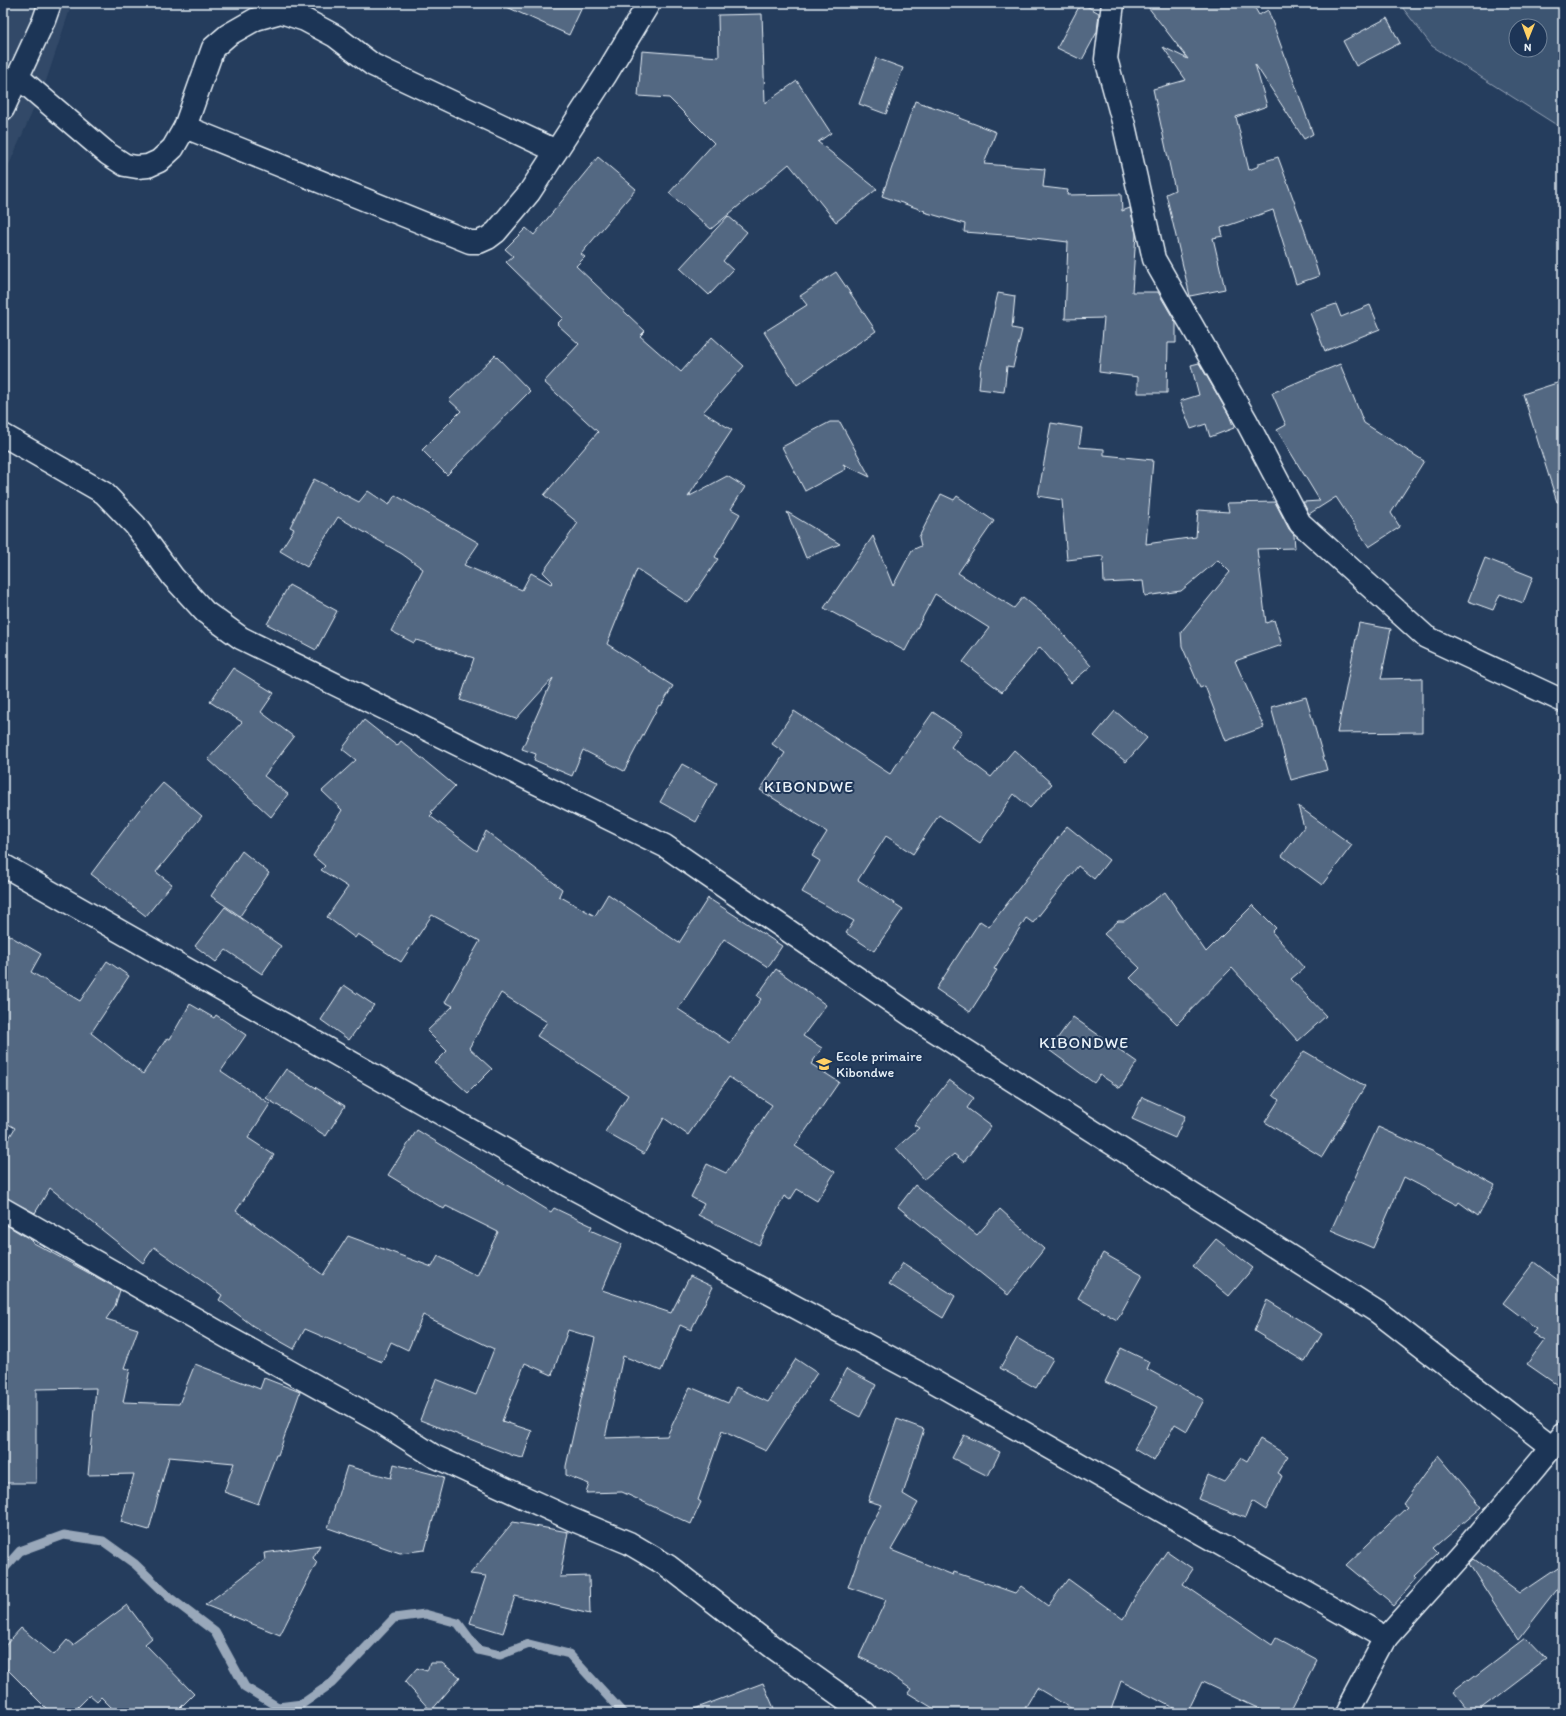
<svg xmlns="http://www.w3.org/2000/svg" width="1566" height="1716" viewBox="0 0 1566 1716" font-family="Itim,sans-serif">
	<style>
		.built { fill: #334a68 }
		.green { fill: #3e5472; stroke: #93a2b5; fill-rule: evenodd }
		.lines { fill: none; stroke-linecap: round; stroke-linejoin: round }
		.stream { stroke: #99a8ba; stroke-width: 9 }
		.building { fill: #536782; stroke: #e8f1f8 }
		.street-casing { stroke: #e8f1f8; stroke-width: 25 }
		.street { stroke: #1d3557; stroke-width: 22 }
		.labels { text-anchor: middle; stroke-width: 4; stroke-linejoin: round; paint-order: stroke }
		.poi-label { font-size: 14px; fill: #e8f1f8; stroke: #1d3557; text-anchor: start }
		.quarter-label { font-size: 16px; letter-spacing: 1px; fill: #e8f1f8; stroke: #1d3557 }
	</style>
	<rect width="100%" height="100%" fill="#253d5d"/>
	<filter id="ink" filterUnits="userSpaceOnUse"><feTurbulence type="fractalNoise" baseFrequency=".025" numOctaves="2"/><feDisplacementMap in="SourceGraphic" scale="8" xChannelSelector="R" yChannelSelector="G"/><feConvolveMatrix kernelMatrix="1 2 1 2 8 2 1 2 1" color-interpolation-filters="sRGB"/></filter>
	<g filter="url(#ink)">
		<polygon class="built" points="3,3 72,3 46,81 3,178"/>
		<path class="green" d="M1399,3H1563V129L1432,46ZM1516,26H1540V50H1516Z"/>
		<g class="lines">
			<polyline class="stream" points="3,1570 20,1551 64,1535 103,1541 135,1564 169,1597 215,1632 245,1687 278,1707 302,1704 332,1683 394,1618 425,1614 458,1623 478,1650 500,1655 529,1644 569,1654 623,1713"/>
		</g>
		<g class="building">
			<polygon points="498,3 584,3 569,35"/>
			<polygon points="1081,3 1099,13 1097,32 1082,60 1057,48"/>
			<polygon points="1145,3 1252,3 1259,15 1268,10 1313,134 1304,139 1255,64 1267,106 1236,117 1249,170 1259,166 1259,163 1278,157 1306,234 1319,276 1296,284 1273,210 1221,228 1223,236 1213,238 1225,289 1190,296 1166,194 1175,190 1153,89 1186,80 1163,47 1188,59"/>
			<polygon points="762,14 765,103 797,81 831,133 818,142 877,189 836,222 789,164 711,229 669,193 714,143 669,98 638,96 642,51 719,57 718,15"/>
			<polygon points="1387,18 1400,43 1356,66 1343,41"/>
			<polygon points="876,58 903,68 886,114 859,104"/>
			<polygon points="915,101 960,116 959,118 996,132 984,164 1045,169 1043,187 1068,190 1067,195 1121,194 1122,211 1130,208 1136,234 1132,292 1158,292 1176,323 1176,343 1168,343 1167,393 1138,393 1138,377 1099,372 1104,318 1065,319 1068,242 1018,236 964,232 965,224 924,212 925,211 882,196"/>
			<polygon points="598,157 636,189 581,254 585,257 576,266 645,331 640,336 681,372 712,337 744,366 703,412 732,430 688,497 727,476 745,487 731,509 740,514 715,557 718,559 688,603 637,569 607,644 673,686 661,706 659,705 624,771 583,750 572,776 534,760 536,754 522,749 553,678 516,719 460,700 474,658 416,640 414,643 391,631 423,569 402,554 338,517 307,567 280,551 294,529 290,527 314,479 359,502 368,491 389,505 395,495 479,543 464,565 522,590 531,573 551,584 553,582 543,572 578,523 544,495 598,432 544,382 579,344 557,324 563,318 506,262 513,256 505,249 526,228 534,235"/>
			<polygon points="728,216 747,232 723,261 733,270 709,295 680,268"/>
			<polygon points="836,272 876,331 797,385 764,332 807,305 800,296"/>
			<polygon points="998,293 1015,296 1012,328 1022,330 1013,367 1007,366 1004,392 979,389 981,366"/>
			<polygon points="1336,304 1341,317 1370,305 1380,329 1325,351 1310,313"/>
			<polygon points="495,355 530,391 447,475 422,450 461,411 449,400"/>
			<polygon points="1199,363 1229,415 1234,428 1210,437 1206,424 1191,429 1180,401 1199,395 1191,365"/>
			<polygon points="1340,364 1364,423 1424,461 1391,513 1400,527 1369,547 1336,497 1309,514 1303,502 1320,501 1277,430 1286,425 1272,393"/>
			<polygon points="1563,381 1563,501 1557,502 1523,394"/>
			<polygon points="830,422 840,422 870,477 843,464 846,469 805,491 782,447"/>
			<polygon points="1051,423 1082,428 1079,447 1104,449 1104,455 1153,460 1146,544 1196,537 1198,510 1229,512 1227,503 1275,502 1289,529 1294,535 1295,548 1257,549 1266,623 1274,620 1282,645 1235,661 1264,727 1226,741 1205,686 1200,688 1182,646 1181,632 1230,572 1218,560 1181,591 1145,596 1143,581 1104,583 1103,556 1067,560 1062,500 1038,496"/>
			<polygon points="941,494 954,500 957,496 994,521 958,573 1014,608 1023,597 1051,620 1091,666 1071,683 1040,647 1002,692 963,662 989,628 935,594 905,651 824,608 873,536 893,586 912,550 921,546 919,537"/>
			<polygon points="787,512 840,544 806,558"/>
			<polygon points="1485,558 1533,577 1523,603 1500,594 1493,610 1468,601"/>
			<polygon points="289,585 337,611 316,650 267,624"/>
			<polygon points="1359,623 1391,629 1381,679 1422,678 1422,732 1337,733"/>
			<polygon points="233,668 274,693 261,712 294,737 264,776 288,794 271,817 208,759 242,722 210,702"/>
			<polygon points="1306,697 1327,770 1291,780 1271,707"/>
			<polygon points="794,711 890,774 933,712 962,732 951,747 991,777 1014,750 1052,784 1030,808 1014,794 980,843 939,815 913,854 886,836 858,880 903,909 874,951 846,933 854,921 802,892 820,861 812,856 827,832 760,790 785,753 772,744"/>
			<polygon points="1115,711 1147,738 1126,762 1094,736"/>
			<polygon points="364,720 397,746 401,741 455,786 431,812 433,813 430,816 477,851 486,831 562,889 559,896 595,916 608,894 679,943 708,898 782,946 768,967 724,939 678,1009 730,1043 761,999 757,996 776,969 826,1005 803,1036 822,1048 811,1064 839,1082 795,1146 835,1172 817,1201 797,1189 790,1200 784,1196 759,1245 698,1215 704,1204 691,1197 707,1164 726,1173 772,1105 729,1077 688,1135 664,1118 644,1154 605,1132 628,1095 537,1036 547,1022 501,993 469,1048 492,1069 468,1093 435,1063 447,1051 427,1031 453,1006 445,1002 480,941 432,915 401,962 358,934 355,938 327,917 348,887 321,870 325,866 313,856 342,810 322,791 356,760 342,749"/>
			<polygon points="682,764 717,783 696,822 660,802"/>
			<polygon points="163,783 202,816 156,872 172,884 146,916 91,874 139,810"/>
			<polygon points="1298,806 1352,845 1322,885 1282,856 1304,827"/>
			<polygon points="1067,826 1109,860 1094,879 1078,866 1033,923 1026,918 994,969 997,970 970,1012 936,989 980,921 989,927"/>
			<polygon points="242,851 269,873 240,916 211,896"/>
			<polygon points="1165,892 1206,952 1253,905 1276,928 1272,932 1304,968 1291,979 1326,1016 1298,1041 1232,968 1177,1024 1130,978 1140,968 1104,934 1118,921 1124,921"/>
			<polygon points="225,907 281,946 262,974 226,950 216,962 195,946"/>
			<polygon points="3,932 41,954 31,972 80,1001 107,961 129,976 91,1033 143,1074 167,1038 170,1039 190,1004 214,1018 216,1015 246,1035 221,1071 270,1104 248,1138 274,1155 236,1211 323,1275 348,1236 432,1267 438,1256 477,1276 498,1232 446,1206 444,1209 388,1175 417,1130 551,1212 554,1208 592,1226 590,1230 622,1244 602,1290 671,1313 690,1276 713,1287 691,1330 680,1325 661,1371 623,1356 605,1438 667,1436 690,1387 728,1403 736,1387 768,1402 796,1359 817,1373 766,1451 722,1431 698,1500 701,1502 691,1524 622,1492 586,1493 589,1484 566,1475 566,1466 595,1338 568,1330 552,1375 525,1363 502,1421 532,1431 523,1458 514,1456 420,1420 436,1379 476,1395 494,1349 423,1315 408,1350 391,1342 382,1362 305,1329 294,1349 253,1326 219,1300 222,1295 154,1247 143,1263 50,1188 35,1213 3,1197 3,1148 15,1128 3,1121"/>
			<polygon points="344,985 374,1005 349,1040 321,1020"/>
			<polygon points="1073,1017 1137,1062 1120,1088 1100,1075 1094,1083 1049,1050"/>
			<polygon points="1304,1051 1365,1086 1322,1157 1265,1122 1279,1100 1273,1095"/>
			<polygon points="286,1069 345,1106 326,1136 266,1098"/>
			<polygon points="949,1080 974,1098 967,1108 991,1126 964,1162 954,1154 924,1179 896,1148 919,1128 914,1125"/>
			<polygon points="1142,1097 1185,1116 1175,1138 1132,1119"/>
			<polygon points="1378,1127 1432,1151 1495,1185 1478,1216 1459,1202 1457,1205 1404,1177 1373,1248 1331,1230"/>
			<polygon points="915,1185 977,1235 1000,1209 1044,1249 1008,1295 898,1207"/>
			<polygon points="3,1223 33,1241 32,1242 120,1290 115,1306 106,1319 138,1329 124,1368 130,1369 123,1402 179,1404 195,1364 260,1389 264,1378 300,1392 278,1455 276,1455 258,1504 224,1492 234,1463 169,1457 149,1530 121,1522 134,1474 88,1475 96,1388 36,1389 36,1483 3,1483"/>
			<polygon points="1216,1239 1253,1268 1229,1296 1193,1266"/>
			<polygon points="1103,1253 1142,1275 1117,1320 1078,1298"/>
			<polygon points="1534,1262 1563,1284 1563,1389 1527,1364 1544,1341 1532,1333 1536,1328 1503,1303"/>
			<polygon points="903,1263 955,1296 943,1318 889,1284"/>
			<polygon points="1267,1300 1322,1334 1305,1362 1254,1331"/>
			<polygon points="1017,1338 1053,1359 1036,1388 1000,1368"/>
			<polygon points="1121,1348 1150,1362 1147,1369 1204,1400 1187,1431 1175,1424 1154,1461 1134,1449 1158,1407 1105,1382"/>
			<polygon points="846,1369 876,1385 860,1417 829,1401"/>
			<polygon points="897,1419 924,1429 903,1494 918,1503 891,1550 953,1575 954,1572 1015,1593 1021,1586 1048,1606 1068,1579 1123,1619 1135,1597 1167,1551 1193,1569 1183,1584 1272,1645 1276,1638 1317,1660 1290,1713 1268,1713 1202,1682 1187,1713 1183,1713 1121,1681 1110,1713 1079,1713 1037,1688 1022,1713 941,1713 908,1693 911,1689 878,1666 859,1657 886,1600 848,1587 868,1531 882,1505 868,1501"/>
			<polygon points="964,1435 1000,1452 988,1476 952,1458"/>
			<polygon points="1260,1439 1288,1456 1277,1473 1282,1476 1266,1510 1252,1501 1245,1518 1198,1499 1208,1475 1224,1482 1242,1458 1247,1461"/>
			<polygon points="1438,1455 1482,1507 1434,1548 1439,1553 1415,1576 1417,1578 1394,1605 1346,1565 1407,1507 1403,1504"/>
			<polygon points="394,1464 444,1477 425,1550 400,1553 328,1528 347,1466 391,1478"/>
			<polygon points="513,1522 568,1532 560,1577 589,1576 590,1614 515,1596 503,1633 470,1623 486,1576 470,1574"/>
			<polygon points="320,1545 313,1558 317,1562 280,1635 205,1605 265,1560 264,1553"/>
			<polygon points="1474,1559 1520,1593 1563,1564 1563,1582 1518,1640 1469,1564"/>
			<polygon points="127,1605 152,1638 145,1644 194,1694 175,1713 117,1713 101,1697 97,1701 90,1695 72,1713 51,1713 3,1665 3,1648 21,1628 54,1655 67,1640 73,1645"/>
			<polygon points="1525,1638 1546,1660 1476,1713 1469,1713 1453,1693"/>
			<polygon points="430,1663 442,1663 460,1677 431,1711 405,1682 417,1668 427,1671"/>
			<polygon points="763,1683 776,1713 689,1713 689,1711"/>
		</g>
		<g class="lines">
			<defs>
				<g id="street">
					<polyline points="1113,3 1106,59 1124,125 1154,259 1247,422 1300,523 1426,637 1563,701"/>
					<polyline points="19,78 108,154 125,165 137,167 148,166 159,161 173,148 185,127 213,48 228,35 256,19 281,12 305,20 335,36 373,65 556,151"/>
					<polyline points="3,109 44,20 50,3"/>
					<polyline points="185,127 470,242 479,242 488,238 496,232 529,193 605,76 649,3"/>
					<polyline points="3,435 104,493 135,525 173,577 205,612 241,638 665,846 924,1024 1379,1313 1551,1446"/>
					<polyline points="3,865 567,1185 917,1372 1386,1638"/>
					<polyline points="3,1209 227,1337 379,1421 434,1456 571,1519 629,1543 668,1566 774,1648 865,1713"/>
					<polyline points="1346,1713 1386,1638 1473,1541 1563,1434"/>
				</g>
			</defs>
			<use href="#street" class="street-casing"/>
			<use href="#street" class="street"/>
		</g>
	</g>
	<defs>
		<symbol id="school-bare" viewBox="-9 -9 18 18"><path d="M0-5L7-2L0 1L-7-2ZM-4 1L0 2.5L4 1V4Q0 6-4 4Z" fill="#ffd166" stroke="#1d3557" stroke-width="2.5" paint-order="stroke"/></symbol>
	</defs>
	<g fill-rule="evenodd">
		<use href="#school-bare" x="813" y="1053" width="22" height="22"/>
	</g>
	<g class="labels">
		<g class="poi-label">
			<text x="836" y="1061">Ecole primaire<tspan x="836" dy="16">Kibondwe</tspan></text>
		</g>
		<g class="quarter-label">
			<text x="809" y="792">KIBONDWE</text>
			<text x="1084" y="1048">KIBONDWE</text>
		</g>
	</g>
	<rect width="1566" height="1716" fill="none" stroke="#1d3557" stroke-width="16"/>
	<rect x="8" y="8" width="1550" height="1700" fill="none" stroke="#e8f1f8" stroke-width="1.5" filter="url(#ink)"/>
	<g transform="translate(1528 38) rotate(181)"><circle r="19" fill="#1d3557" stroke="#6e8097"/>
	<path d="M0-3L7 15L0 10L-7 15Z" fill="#ffd166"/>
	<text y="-6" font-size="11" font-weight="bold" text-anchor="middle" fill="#e8f1f8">N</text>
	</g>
</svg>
